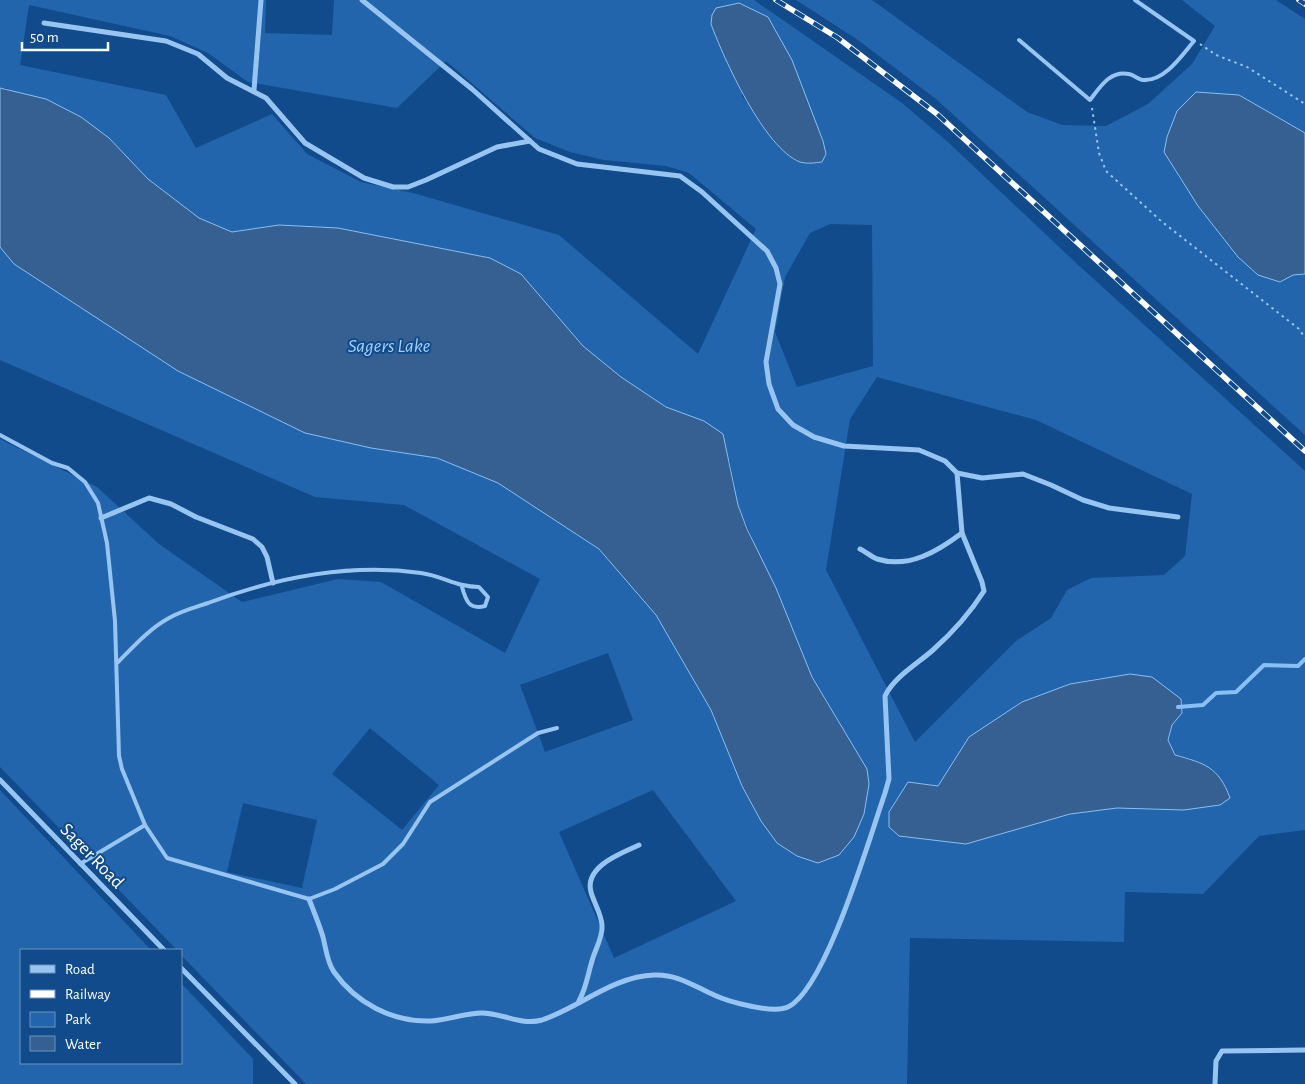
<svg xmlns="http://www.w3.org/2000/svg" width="1305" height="1084" viewBox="0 0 1305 1084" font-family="'Alegreya Sans',sans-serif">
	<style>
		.green { fill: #2265ac; fill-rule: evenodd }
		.water { fill: #356091; stroke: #8abff5 }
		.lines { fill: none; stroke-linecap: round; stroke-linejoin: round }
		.stream { stroke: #8abff5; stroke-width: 4 }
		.path { stroke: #98c4f2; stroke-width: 2; stroke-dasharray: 2.5 4; stroke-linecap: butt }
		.lane { stroke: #98c4f2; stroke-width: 4 }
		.street { stroke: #98c4f2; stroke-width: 5 }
		.rail-casing { stroke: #fff; stroke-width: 5.5 }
		.rail { stroke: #114b8c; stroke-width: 4; stroke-dasharray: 11; stroke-linecap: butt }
		.labels { text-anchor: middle; stroke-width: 4; stroke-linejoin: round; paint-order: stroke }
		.street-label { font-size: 19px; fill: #fff; stroke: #114b8c }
		.water-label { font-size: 20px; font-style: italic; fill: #a4cef9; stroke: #114b8c }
	</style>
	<rect width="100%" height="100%" fill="#114b8c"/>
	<g class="green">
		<path d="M0,0H266L265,33L332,35L334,0H754L902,103L949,143L1074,261L1305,471V830L1259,836L1203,894L1125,892L1124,942L910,938L907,1084H306L181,955V950H177L0,767V439L97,487L159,544L242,602L338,579L381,582L505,653L540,579L404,505L315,497L0,360V247L15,264L178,371L371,448L437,458L498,483L599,549L656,615L711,710L742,786L761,821L778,843L797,856L867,769L812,677L738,505L730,461L704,421L666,407L621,377L583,346L521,274L490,258L338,228L279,225L232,232L199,218L148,179L109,138L6,88H0ZM739,3L768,17L782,147L742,96ZM29,5L170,36L208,53L248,82L397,108L446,61L535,138L570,152L604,160L666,166L689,173L756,229L698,354L559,235L413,193L361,182L307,154L272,114L196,148L166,95L20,65ZM830,224L872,225L873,366L797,387L775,332L785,277L810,233ZM877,377L1036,420L1192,494L1185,556L1164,575L1091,578L1067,590L1051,618L1016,641L915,742L826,570L850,419ZM608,653L633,720L545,752L520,685ZM1100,678L1182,713L1172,725L1168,740L1175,755L1192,759L1184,810L1117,808L1070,814L966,844L889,812L908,782L938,786L1008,713L1022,702L1070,684ZM370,728L439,785L402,830L332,774ZM653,790L736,901L614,958L559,832ZM243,803L317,820L302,888L227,872Z"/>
		<polygon points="796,0 872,0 1027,112 1062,125 1106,126 1148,104 1192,64 1215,26 1182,0 1276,0 1305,19 1305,133 1239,95 1196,92 1178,176 1238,257 1258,275 1280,282 1293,275 1305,274 1305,435 936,99 858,40"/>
		<polygon points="0,790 151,950 21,950 21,1063 181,1063 181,983 253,1059 253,1084 0,1084"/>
	</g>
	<g class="water">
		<path d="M739,3L768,17L792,60L823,141L826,154L822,162C814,163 808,164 800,162C764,148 724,59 711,24L712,15L716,8Z"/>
		<polygon points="0,88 46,99 81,117 109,138 148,179 199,218 232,232 279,225 338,228 490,258 521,274 583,346 621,377 666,407 704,421 723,434 738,505 747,529 776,588 812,677 867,769 869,784 864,814 854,837 839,855 818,863 797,856 777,843 761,821 742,786 711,710 656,615 599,549 498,483 437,458 371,448 305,433 178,371 14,264 0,247"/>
		<polygon points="1196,92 1239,95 1305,133 1305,274 1293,275 1280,282 1258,275 1238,257 1198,206 1164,152 1167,137 1177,111"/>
		<path d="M1130,674L1152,677L1181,699L1182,713L1172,725L1168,740L1175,755C1204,763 1219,767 1230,798L1220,805L1184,810L1117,808L1070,814L966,844L899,836L889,827V812L908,782L938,786L969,737L1022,702L1070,684Z"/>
	</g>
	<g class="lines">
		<polyline class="stream" points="1178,707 1203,705 1216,693 1236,692 1264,665 1298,666 1305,659"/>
		<g class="path">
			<polyline points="1200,44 1216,55 1247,67 1305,104"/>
			<polyline points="1092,108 1099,153 1106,171 1161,221 1299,329 1305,338"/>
		</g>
		<g class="lane">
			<path d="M1019,40L1090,100C1100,87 1110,70 1129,74C1134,75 1139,80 1144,80C1165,81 1182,55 1194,41L1135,0"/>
			<polyline points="0,435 52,463 68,468 85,482 98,503 107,543 115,621 119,756 122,769 145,825"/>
			<path d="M118,662C134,646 149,629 169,618C181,611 196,607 208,603C275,578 349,563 421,573C443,576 456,587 479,587L488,597L485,606C469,610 466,601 462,587"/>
			<polyline points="80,864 145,825 167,858 309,899 335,889 383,864 403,844 430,802 538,733 557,728"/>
		</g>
		<g class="street">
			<polyline points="362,0 472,89 539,149 577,164 680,176 702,192 767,251 776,268 780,284 766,362 769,384 778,409 793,425 814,437 844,446 919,450 945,461 957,473 982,478 1023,474 1051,485 1083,500 1109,508 1178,517"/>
			<polyline points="44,23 166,41 198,54 227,78 266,98 305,143 364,178 393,187 408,187 426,180 497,147 530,141"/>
			<polyline points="254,90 261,0"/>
			<polyline points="101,518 149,498 171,504 196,517 253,539 262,547 267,557 273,583"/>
			<path d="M860,549C866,552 872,557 877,559C909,569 938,551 962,533"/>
			<polyline points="0,780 164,950"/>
			<path d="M309,899C314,912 319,924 323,937C326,949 327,962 334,972C356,1003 392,1022 430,1021C448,1020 465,1013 482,1013C502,1013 522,1026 542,1020C578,1008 614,976 654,975C677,974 694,986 714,995C729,1002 773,1014 788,1007C826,989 870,836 885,793L889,779L885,696C894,677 917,664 933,650C952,633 970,613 984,591L982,582L962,533L957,473"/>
			<polyline points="181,968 295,1084"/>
			<path d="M579,1001C587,986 587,977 592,961C595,949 603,938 602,925C601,913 594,903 591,892C584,866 622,853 639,845"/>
			<polyline points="1215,1084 1216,1061 1222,1051 1305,1050"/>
		</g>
		<defs>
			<g id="rail">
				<polyline points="776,0 838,38 937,114 1305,451"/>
				<polyline points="1299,0 1305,4"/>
			</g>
		</defs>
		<use href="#rail" class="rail-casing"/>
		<use href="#rail" class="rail"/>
	</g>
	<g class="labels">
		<g class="street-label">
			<text transform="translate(93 855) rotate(46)" y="7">Sager Road</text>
		</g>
		<g class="water-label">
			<text x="389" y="352">Sagers Lake</text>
		</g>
	</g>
	<rect x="20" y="949" width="162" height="115" fill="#114b8c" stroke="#7093ba"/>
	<rect x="30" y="965" width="25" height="8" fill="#98c4f2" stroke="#7093ba"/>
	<text x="65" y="974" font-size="15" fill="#ffffff">Road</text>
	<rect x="30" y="990" width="25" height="8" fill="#ffffff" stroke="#7093ba"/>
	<text x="65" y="999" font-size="15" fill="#ffffff">Railway</text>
	<rect x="30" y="1012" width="25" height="15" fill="#2265ac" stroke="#7093ba"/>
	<text x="65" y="1024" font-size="15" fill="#ffffff">Park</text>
	<rect x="30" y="1036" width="25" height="15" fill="#356091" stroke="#7093ba"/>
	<text x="65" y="1049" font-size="15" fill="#ffffff">Water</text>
	<path d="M22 42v8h86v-8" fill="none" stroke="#ffffff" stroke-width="2.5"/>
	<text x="30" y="42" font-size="15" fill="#ffffff" stroke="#114b8c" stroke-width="4" paint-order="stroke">50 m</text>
</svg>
